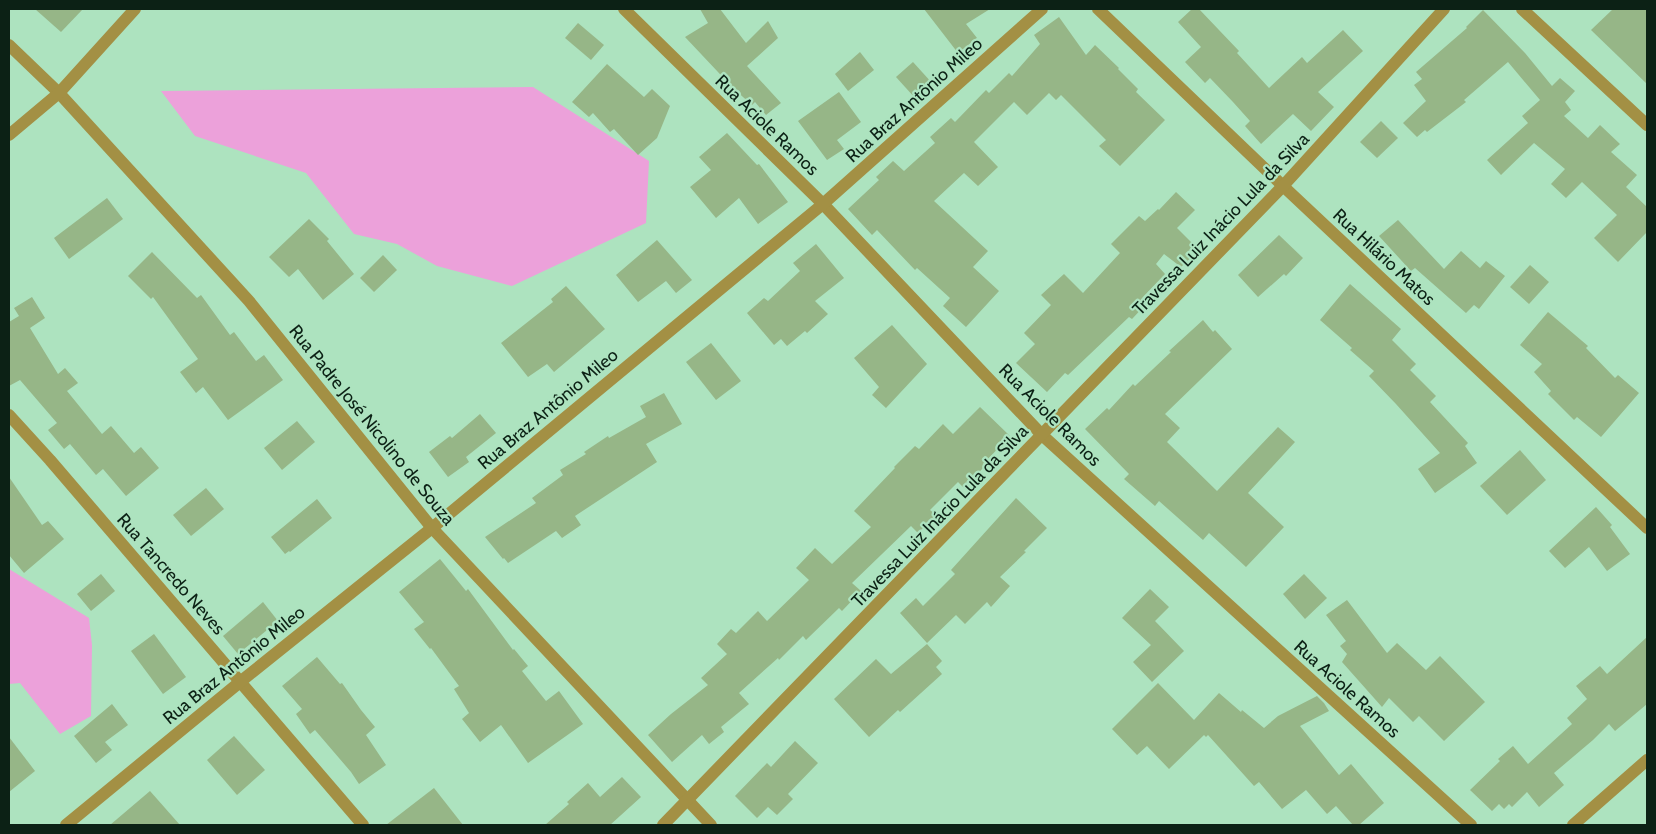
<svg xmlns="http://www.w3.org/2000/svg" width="1656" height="834" viewBox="0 0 1656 834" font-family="Cabin,sans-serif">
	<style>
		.green { fill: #eca1da }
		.building { fill: #96b687 }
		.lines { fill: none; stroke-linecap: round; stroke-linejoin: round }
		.minor { stroke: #a39044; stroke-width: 12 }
		.tertiary { stroke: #a39044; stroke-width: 12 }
		.labels { text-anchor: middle; stroke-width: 4.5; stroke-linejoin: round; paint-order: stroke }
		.street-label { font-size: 18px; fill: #0c2115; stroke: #ade3bf }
	</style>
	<rect width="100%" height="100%" fill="#ade3bf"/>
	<g class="green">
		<polygon points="533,87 649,161 646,223 512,286 437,266 397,244 354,234 306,173 195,136 161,91"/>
		<polygon points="9,569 89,618 92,645 91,716 60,734 20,683 9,684"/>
	</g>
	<g class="building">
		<polygon points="35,9 83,9 61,32"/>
		<polygon points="700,9 720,9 746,43 768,21 778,38 747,66 781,103 766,115 755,102 752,105 734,89 685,37 708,23"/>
		<polygon points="924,9 990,9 966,24 977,38 958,53"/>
		<polygon points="1192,9 1199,9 1239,51 1237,53 1269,88 1302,57 1307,63 1343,30 1363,51 1318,92 1334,107 1311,131 1293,114 1261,144 1245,126 1250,121 1233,102 1210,78 1205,83 1185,62 1201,47 1178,22"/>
		<polygon points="1613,9 1647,9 1647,84 1591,30"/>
		<polygon points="1483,10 1525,53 1552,86 1560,78 1575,91 1565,102 1571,110 1564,116 1588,138 1600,125 1620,144 1611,152 1637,175 1626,187 1647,207 1647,232 1618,262 1594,238 1617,215 1582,182 1566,198 1551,184 1565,169 1534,143 1501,175 1487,160 1528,123 1522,116 1540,100 1508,62 1464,100 1466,102 1427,132 1425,130 1417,137 1403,123 1426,101 1414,85 1422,79 1416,72 1467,28 1466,27"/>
		<polygon points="1059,17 1086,55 1095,45 1119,68 1118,69 1138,89 1136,92 1165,120 1120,166 1099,146 1106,140 1061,95 1056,100 1049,93 1027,115 1014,102 974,142 998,167 978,186 964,173 934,201 988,251 973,267 999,291 966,327 943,306 950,298 917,268 915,270 877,230 872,235 848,209 879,180 876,177 893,161 904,171 935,143 930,137 951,118 955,122 986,90 989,93 1009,73 1012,76 1040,44 1034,35"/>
		<polygon points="578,23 604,45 591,60 565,38"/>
		<polygon points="860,52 874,70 848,91 835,74"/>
		<polygon points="913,62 932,83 915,98 896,77"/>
		<polygon points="607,64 644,97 652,89 670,106 657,138 638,155 614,129 610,132 593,113 589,117 572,102"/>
		<polygon points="839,92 861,122 837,140 844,149 827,160 798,121"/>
		<polygon points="1381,121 1398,138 1377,158 1360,142"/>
		<polygon points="727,133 757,165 759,164 788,202 758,224 739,198 716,218 690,187 711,170 699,157"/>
		<polygon points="1176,192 1195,210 1177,228 1199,250 1181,267 1164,254 1156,264 1165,274 1142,298 1147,303 1132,319 1129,317 1068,375 1065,373 1047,392 1016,363 1035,344 1024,333 1051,305 1041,295 1064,274 1083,293 1120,253 1111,244 1139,216 1145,221 1158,209 1159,210"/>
		<polygon points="107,198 123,219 69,259 54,238"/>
		<polygon points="309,219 329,239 327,241 354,274 323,300 298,269 289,277 269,257"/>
		<polygon points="1398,220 1444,269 1461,251 1480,268 1486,261 1505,276 1479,309 1474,305 1466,313 1415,268 1411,271 1379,236"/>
		<polygon points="1279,235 1303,258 1286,276 1284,274 1258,297 1238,275"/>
		<polygon points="657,240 692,280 676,293 666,281 638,302 616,275"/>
		<polygon points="816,244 844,278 815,301 828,314 807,333 805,331 787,346 781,339 774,345 747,313 764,298 768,301 800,271 793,263"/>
		<polygon points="152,252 197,298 201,295 230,335 234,332 256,361 264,355 283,380 228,420 203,387 196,393 180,372 198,359 153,297 151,299 128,276"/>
		<polygon points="383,255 397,270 374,292 360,278"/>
		<polygon points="1530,265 1549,282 1529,304 1510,287"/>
		<polygon points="1350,284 1401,329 1392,340 1416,364 1410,370 1436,396 1430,402 1468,443 1465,446 1477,463 1435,493 1418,469 1440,453 1396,404 1369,376 1374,371 1350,350 1352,348 1320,320"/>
		<polygon points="566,286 605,329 554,372 547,364 528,377 501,343 553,302 551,299"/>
		<polygon points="32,297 45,318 30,328 58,374 65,368 78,383 67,391 102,434 111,426 134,453 141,447 159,468 126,496 103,469 96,475 70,444 64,449 48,430 57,423 20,380 9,386 9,322 19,316 14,308"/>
		<polygon points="1548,312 1588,346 1586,348 1615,378 1618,375 1639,393 1601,437 1577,417 1574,420 1548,394 1551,391 1534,372 1542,364 1520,345"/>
		<polygon points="1203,320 1213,332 1215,330 1232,349 1165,414 1180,428 1167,442 1217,491 1278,427 1295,442 1248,493 1284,527 1246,567 1209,533 1203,540 1159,501 1155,506 1124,479 1129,474 1085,429 1107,408 1109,410 1133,384 1135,386 1171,352 1169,351"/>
		<polygon points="892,325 927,364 886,408 872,395 879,387 854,358"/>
		<polygon points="711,343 741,381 716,400 686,362"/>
		<polygon points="664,393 682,424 646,444 657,462 575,516 581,525 562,538 556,531 508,563 504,558 503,559 485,537 536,503 532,498 563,475 560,470 586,454 584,452 608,436 609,438 646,417 640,406"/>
		<polygon points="980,407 1010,436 983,464 985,466 964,488 958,482 930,510 936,515 918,533 911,526 852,583 861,591 842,611 839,608 806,640 803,636 779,660 778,658 739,693 749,704 721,727 724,732 709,744 702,735 672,762 648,735 671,714 708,685 701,678 727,654 717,644 731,629 736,633 758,611 767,621 809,580 796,568 815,548 832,564 871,527 854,511 895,468 894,467 915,446 919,449 943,424 953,434"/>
		<polygon points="480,414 496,433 466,457 469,462 448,477 429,452 450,436 452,438"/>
		<polygon points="297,421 315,442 282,470 264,448"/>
		<polygon points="1520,450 1546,480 1507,515 1480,486"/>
		<polygon points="9,477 42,525 48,521 64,539 24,573 9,555"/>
		<polygon points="206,488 224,509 191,536 173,515"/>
		<polygon points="1016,498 1047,528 1024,551 1026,552 1000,577 1010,586 991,607 987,602 965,624 956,615 927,643 900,613 916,598 923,606 955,574 951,570"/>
		<polygon points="317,499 332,518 290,552 289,551 285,554 271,537"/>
		<polygon points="1596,507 1612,525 1610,527 1630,554 1607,571 1589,547 1565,568 1549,551"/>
		<polygon points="440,559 466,591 468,589 513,650 514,649 528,666 522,671 546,701 559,691 583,724 528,763 501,725 480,742 462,719 469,713 454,689 459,686 431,648 430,649 414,629 424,622 399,592"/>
		<polygon points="101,574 115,591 91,611 77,594"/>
		<polygon points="1304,574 1327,598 1305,619 1283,594"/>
		<polygon points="1150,589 1169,607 1155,621 1184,651 1152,682 1133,662 1151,645 1122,618"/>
		<polygon points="1347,600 1387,653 1397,643 1426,670 1440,656 1485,702 1444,741 1419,716 1413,722 1389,698 1382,707 1342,662 1347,654 1340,646 1346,641 1326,615"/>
		<polygon points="263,602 278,621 238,654 223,636"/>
		<polygon points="154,634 186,677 163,694 131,651"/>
		<polygon points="1647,637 1647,704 1615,731 1609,724 1593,740 1554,773 1564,785 1539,807 1527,792 1512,807 1509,804 1504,809 1499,804 1492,811 1470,790 1500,761 1498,759 1513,746 1528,764 1572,724 1567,718 1587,699 1576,686 1600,666 1607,674"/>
		<polygon points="927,644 942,661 936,667 942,674 900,712 898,710 869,737 834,699 876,659 891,674"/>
		<polygon points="317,657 340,684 342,683 361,710 375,727 366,735 386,765 359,784 351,772 315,730 310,734 296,714 302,709 282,686"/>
		<polygon points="1158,683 1194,720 1219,693 1241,712 1242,710 1264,728 1278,716 1317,696 1324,703 1329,711 1300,726 1339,775 1351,764 1384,803 1359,825 1353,825 1336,806 1327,814 1306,790 1282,809 1259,782 1254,786 1208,735 1206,737 1204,735 1169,769 1147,746 1137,755 1112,729"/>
		<polygon points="112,704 128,725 105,742 112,750 96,763 74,736"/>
		<polygon points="234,736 265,770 237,795 207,760"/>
		<polygon points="9,737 35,771 9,792"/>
		<polygon points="795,741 818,763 788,794 793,799 777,815 768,807 757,818 735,796 767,763 771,767"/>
		<polygon points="622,777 641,797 610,825 545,825 569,804 567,802 588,783 600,797"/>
		<polygon points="434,788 463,825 386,825"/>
		<polygon points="150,791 180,825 110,825"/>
	</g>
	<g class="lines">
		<g class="minor">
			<polyline points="624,9 823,204 1042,435"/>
			<polyline points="1098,9 1283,186 1647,528"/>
			<polyline points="1522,9 1647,125"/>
			<polyline points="9,45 59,93 249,301 432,528 711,825"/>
			<polyline points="9,135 59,93 135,9"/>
			<polyline points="9,415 50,460 363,825"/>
			<polyline points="66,825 240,682 432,528 823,204 1042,9"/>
			<polyline points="1573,825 1647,760"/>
		</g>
		<g class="tertiary">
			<polyline points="1042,435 1471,825"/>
			<polyline points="663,825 1283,186 1444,9"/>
		</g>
	</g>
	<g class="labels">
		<g class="street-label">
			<text transform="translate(914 100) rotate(-42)" y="6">Rua Braz Antônio Mileo</text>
			<text transform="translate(767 125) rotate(44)" y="6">Rua Aciole Ramos</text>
			<text transform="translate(1221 224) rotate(-46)" y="6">Travessa Luiz Inácio Lula da Silva</text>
			<text transform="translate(1384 257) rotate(43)" y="6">Rua Hilário Matos</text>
			<text transform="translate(548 409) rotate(-40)" y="6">Rua Braz Antônio Mileo</text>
			<text transform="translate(1050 415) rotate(45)" y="6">Rua Aciole Ramos</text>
			<text transform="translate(372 425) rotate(51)" y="6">Rua Padre José Nicolino de Souza</text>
			<text transform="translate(940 516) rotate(-46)" y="6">Travessa Luiz Inácio Lula da Silva</text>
			<text transform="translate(171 574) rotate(49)" y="6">Rua Tancredo Neves</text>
			<text transform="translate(234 665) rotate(-39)" y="6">Rua Braz Antônio Mileo</text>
			<text transform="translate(1347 689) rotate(42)" y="6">Rua Aciole Ramos</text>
		</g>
	</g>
	<rect width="1656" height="834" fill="none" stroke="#0c2115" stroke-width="20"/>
</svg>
